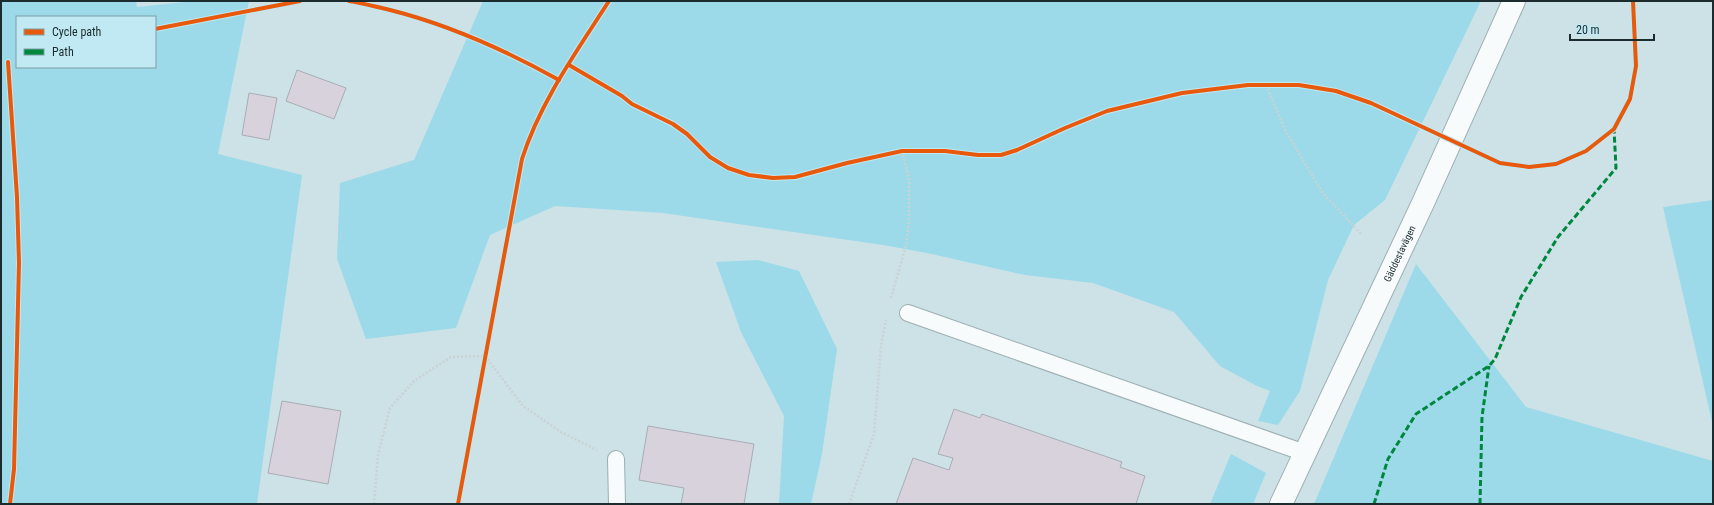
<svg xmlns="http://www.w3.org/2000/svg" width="1714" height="505" viewBox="0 0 1714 505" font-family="'Roboto Condensed',sans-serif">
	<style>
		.green { fill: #9cdae9; fill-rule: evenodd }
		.building { fill: #d8d2dd; stroke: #a9adb3 }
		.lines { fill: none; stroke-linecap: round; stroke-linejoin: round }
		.lane-casing { stroke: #9caeb2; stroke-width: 18 }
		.secondary-casing { stroke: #9caeb2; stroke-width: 24 }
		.path { stroke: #cbd2d3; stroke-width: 2.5; stroke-dasharray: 2 2; stroke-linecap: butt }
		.lane { stroke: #f7fbfb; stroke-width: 16 }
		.secondary { stroke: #f7fbfb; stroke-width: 22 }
		.quiet { stroke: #00873e; stroke-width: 3; stroke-dasharray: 6 3; stroke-linecap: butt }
		.cycleway-casing { stroke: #c0e9f3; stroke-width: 6 }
		.cycleway { stroke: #e8590c; stroke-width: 4 }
		.labels { text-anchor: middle; stroke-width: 4; stroke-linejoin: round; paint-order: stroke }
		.street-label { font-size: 10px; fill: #1b2b2e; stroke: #c0e9f3 }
	</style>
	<rect width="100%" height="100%" fill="#cce2e7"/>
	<g class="green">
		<path d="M1,1H136L137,7L195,1H249L218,154L302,175L257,504H1ZM17,17H155V67H17Z"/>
		<polygon points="483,1 1481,1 1385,200 1354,225 1328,280 1300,391 1278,425 1258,421 1270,391 1257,386 1220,366 1174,312 1093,283 1025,275 927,253 883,245 663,213 555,206 490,235 456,328 366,339 337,259 340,183 414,160"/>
		<polygon points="1713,200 1713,426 1663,207"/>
		<polygon points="758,260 799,271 837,349 822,454 811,504 779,504 784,416 741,332 716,262"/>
		<polygon points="1416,264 1526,407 1713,461 1713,504 1314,504"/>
		<polygon points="1231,454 1266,473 1253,504 1210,504"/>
	</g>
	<g class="building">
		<polygon points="297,70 346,88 334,119 286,101"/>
		<polygon points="249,93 277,98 269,140 242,135"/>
		<polygon points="282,401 341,411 328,484 268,473"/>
		<polygon points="954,409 980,418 982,414 1122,462 1120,467 1145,476 1136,504 896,504 913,458 949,470 953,458 938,454"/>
		<polygon points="648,426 754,444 744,504 681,504 684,488 639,480"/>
	</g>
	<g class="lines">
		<defs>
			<g id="lane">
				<polyline points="908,313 1305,453"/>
				<polyline points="616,459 617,504"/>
			</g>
			<g id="secondary">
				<path id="s1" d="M1281,504L1423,203L1514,1"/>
			</g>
		</defs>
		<use href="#lane" class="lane-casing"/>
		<use href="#secondary" class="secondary-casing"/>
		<g class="path">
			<polyline points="1266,85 1285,130 1323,193 1362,235"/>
			<polyline points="891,298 906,245 909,219 909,179 902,151"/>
			<polyline points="374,504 378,455 390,408 414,381 451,357 485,356 523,406 561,432 597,450"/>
			<polyline points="849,504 874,434 881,345 886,320"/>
		</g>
		<use href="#lane" class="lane"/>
		<use href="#secondary" class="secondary"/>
		<g class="quiet">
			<polyline points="1374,504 1388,459 1416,414 1489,366 1495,359 1521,297 1558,237 1616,168 1614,129"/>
			<polyline points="1480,504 1482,417 1489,366"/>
		</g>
		<defs>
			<g id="cycleway">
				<path d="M349,1C363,3 376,7 390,10C450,25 505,50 559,80"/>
				<polyline points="155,29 300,1"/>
				<polyline points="8,62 17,197 19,263 14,469 10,504"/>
				<polyline points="569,65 622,96 632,104 673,124 687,134 710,157 728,168 749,175 773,178 795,177 847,163 902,151 945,151 978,155 1001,155 1017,150 1065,128 1107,111 1182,93 1248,85 1299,85 1336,91 1371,103 1500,163 1529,167 1556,164 1586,151 1614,129 1630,99 1636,66 1633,1"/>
				<path d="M458,504L522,159C540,102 577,51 609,1"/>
			</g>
		</defs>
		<use href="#cycleway" class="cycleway-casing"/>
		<use href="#cycleway" class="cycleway"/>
	</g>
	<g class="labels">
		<g class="street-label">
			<text dy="4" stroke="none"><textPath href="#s1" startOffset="277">Gäddestavägen</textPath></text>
		</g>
	</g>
	<rect width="1714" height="505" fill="none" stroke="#1b2b2e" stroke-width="4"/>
	<rect x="16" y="16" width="140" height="52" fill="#c0e9f3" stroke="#7e9da4"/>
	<rect x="24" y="29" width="20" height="6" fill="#e8590c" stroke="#7e9da4"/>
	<text x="52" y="36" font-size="12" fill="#1b2b2e">Cycle path</text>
	<rect x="24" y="49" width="20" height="6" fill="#00873e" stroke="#7e9da4"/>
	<text x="52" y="56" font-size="12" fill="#1b2b2e">Path</text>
	<path d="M1570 34v6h84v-6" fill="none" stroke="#1b2b2e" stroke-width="2"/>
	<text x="1576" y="34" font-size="12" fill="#1b2b2e" stroke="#c0e9f3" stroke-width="3" paint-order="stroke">20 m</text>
</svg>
